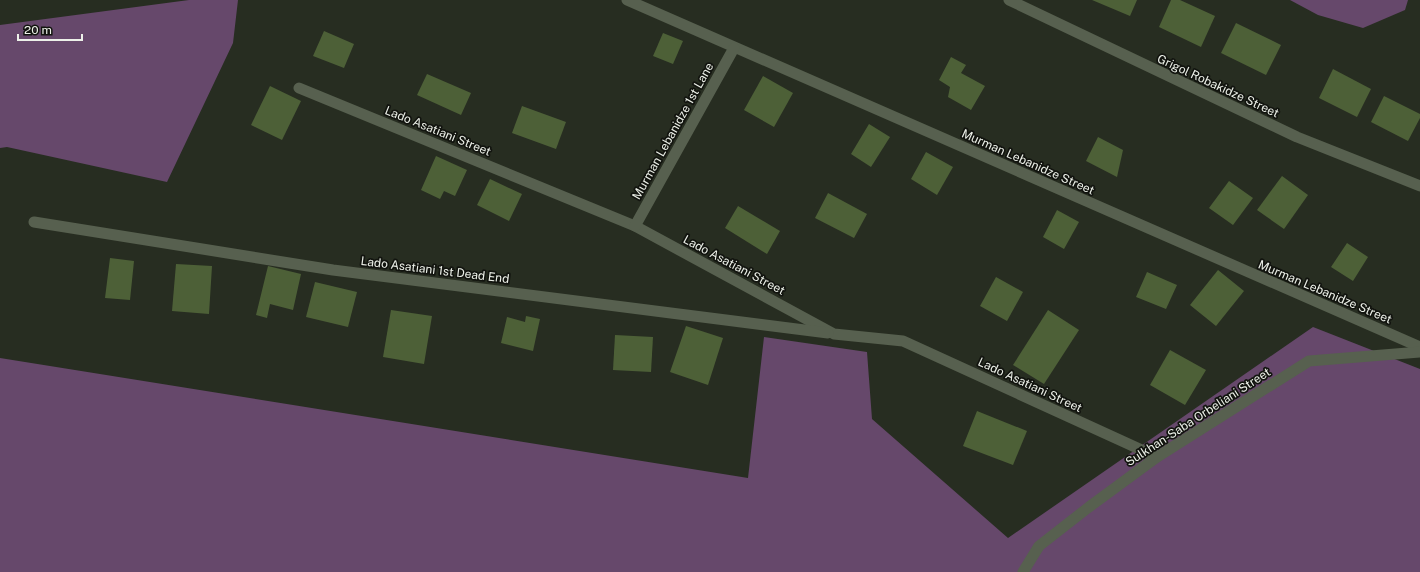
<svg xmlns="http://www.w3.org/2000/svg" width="1420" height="572" viewBox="0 0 1420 572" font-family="'Public Sans',sans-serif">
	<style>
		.forest { fill: #66486b }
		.building { fill: #4d6037 }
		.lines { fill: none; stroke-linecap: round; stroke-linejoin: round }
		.minor { stroke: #57604f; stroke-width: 11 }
		.labels { text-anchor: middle; stroke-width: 3.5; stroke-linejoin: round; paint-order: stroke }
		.street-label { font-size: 12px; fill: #edf1e9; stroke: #12140f }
	</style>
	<rect width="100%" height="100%" fill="#272d21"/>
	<g class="forest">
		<polygon points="189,0 238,0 233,43 167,182 7,147 0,148 0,25"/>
		<polygon points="1290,0 1408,0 1405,10 1363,28 1318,15"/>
		<polygon points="1313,327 1420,369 1420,572 0,572 0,358 748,478 764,337 867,352 872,419 1008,538"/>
	</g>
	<g class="building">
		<polygon points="1092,0 1137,0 1130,16"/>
		<polygon points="1171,0 1180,0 1215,16 1201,47 1159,27"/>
		<polygon points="1236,23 1281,45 1266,75 1221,53"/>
		<polygon points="324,31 354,44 344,68 313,56"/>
		<polygon points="663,33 683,41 673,64 653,56"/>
		<polygon points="951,57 966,65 961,73 985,86 971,110 948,97 950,87 939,80"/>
		<polygon points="1333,69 1371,89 1357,117 1319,98"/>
		<polygon points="427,74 471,93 461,115 417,95"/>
		<polygon points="763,76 793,93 774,127 744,110"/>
		<polygon points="270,86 301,101 282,140 251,125"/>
		<polygon points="1384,96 1420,114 1420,118 1408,141 1371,122"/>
		<polygon points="522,106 566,122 556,149 512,133"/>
		<polygon points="869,124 890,137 871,167 851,154"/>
		<polygon points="1098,137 1123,150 1117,177 1086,161"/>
		<polygon points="926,152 953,167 937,195 911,179"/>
		<polygon points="436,156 467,170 455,196 444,191 440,199 421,190"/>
		<polygon points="1282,176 1308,195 1284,229 1257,210"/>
		<polygon points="490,179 522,194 509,221 477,205"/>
		<polygon points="1229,181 1253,198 1233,225 1209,208"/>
		<polygon points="828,193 867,214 854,238 815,218"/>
		<polygon points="738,206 780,231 767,254 725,228"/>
		<polygon points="1057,210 1079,222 1064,249 1043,237"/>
		<polygon points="1347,243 1368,257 1353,281 1331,267"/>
		<polygon points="110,258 134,261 130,300 105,298"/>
		<polygon points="176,264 212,266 209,314 172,311"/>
		<polygon points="268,266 301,274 293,310 270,304 267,318 256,315"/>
		<polygon points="1218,270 1244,291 1216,326 1190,305"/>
		<polygon points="1147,272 1177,285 1166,309 1136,297"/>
		<polygon points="996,277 1023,292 1007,321 980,306"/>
		<polygon points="315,282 357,292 348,327 306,317"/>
		<polygon points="391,310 432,316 424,364 383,357"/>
		<polygon points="1048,310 1079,330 1044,384 1013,365"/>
		<polygon points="526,316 540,319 533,351 501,343 507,317 525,322"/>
		<polygon points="686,326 723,338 708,385 670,372"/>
		<polygon points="615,335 653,337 651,372 613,370"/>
		<polygon points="1170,350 1206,370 1185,405 1150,385"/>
		<polygon points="977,411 1027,431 1013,465 963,446"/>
	</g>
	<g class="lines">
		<g class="minor">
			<polyline points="627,0 1420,347"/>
			<polyline points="1009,0 1297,137 1420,186"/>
			<polyline points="299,88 635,226 834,334 903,341 1157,457"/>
			<polyline points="34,222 333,270 828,333"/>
			<polyline points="635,226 734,48"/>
			<polyline points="1023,572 1039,546 1089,507 1157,457 1309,361 1420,352"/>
		</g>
	</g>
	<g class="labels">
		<g class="street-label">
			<text transform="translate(1218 86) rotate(25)" y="4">Grigol Robakidze Street</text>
			<text transform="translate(438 131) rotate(22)" y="4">Lado Asatiani Street</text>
			<text transform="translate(673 131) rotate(-61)" y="4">Murman Lebanidze 1st Lane</text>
			<text transform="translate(1028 162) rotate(24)" y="4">Murman Lebanidze Street</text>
			<text transform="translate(734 265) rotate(28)" y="4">Lado Asatiani Street</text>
			<text transform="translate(435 270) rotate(7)" y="4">Lado Asatiani 1st Dead End</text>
			<text transform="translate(1325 292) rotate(23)" y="4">Murman Lebanidze Street</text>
			<text transform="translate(1030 385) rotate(25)" y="4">Lado Asatiani Street</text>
			<text transform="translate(1198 417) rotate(-33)" y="4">Sulkhan-Saba Orbeliani Street</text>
		</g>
	</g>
	<path d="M18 34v6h64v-6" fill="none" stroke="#edf1e9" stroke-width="2"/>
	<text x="24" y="34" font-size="12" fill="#edf1e9" stroke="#12140f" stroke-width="3" paint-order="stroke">20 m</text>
</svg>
